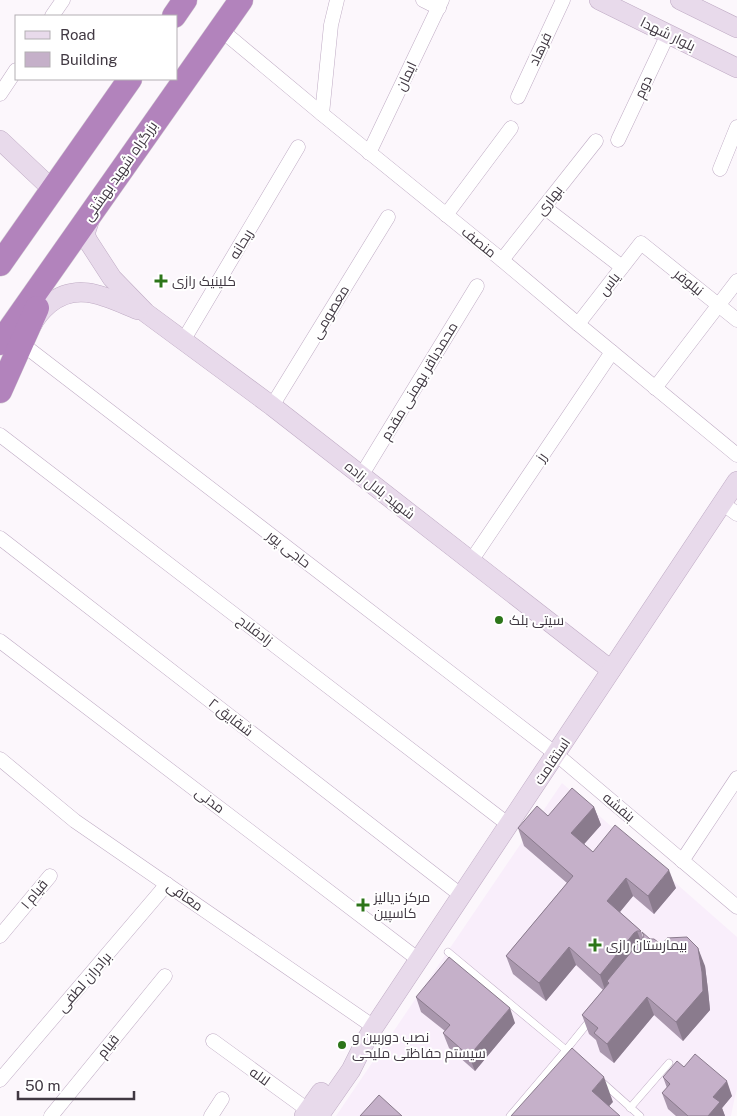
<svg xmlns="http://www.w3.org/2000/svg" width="737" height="1116" viewBox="0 0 737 1116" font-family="'Public Sans',Cairo,sans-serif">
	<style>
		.built { fill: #f9eefb }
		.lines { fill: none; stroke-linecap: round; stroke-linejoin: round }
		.lane-casing { stroke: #bfabc4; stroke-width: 8 }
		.street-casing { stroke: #bfabc4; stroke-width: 15 }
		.secondary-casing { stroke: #bfabc4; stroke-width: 20 }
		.highway-casing { stroke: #d5d3d5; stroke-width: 25 }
		.lane { stroke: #fff; stroke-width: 7 }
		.street { stroke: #fff; stroke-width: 14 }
		.secondary { stroke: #e8daeb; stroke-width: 19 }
		.highway { stroke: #b283bc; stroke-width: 24 }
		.wall { fill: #a997ad }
		.shaded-wall { fill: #8a7b8d }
		.building { fill: #c5b0c9; stroke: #8a7b8d }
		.poi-dot { fill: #2c7519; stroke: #fff; stroke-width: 2 }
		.labels { text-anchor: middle; stroke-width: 4; stroke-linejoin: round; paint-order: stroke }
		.street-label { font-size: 14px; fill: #403842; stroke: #fff }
		.poi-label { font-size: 14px; fill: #403842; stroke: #fff; text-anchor: start }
	</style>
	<rect width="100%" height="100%" fill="#fcf7fc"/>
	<polygon class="built" points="562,783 737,937 737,1089 735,1096 731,1116 336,1116"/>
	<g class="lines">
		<defs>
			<g id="lane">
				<polyline points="448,952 566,1050 510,1116"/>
				<polyline points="569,1053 566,1050 591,1019"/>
				<polyline points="603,1083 640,1116"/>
				<polyline points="630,1108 669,1063"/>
			</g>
			<g id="street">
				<polyline points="423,0 439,8"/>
				<polyline points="52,16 63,0"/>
				<polyline points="220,29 322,114 502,260 578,324 737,455"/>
				<polyline points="0,94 16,70"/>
				<polyline points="518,97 563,0"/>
				<polyline points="322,114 331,25 337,0"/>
				<polyline points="618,140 668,34"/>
				<polyline points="369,153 442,0"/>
				<polyline points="720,169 737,127"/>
				<polyline points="544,207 622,267"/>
				<polyline points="446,215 511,128"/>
				<polyline points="502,260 596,141"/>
				<polyline points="578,324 641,243 737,320"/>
				<polyline points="183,341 298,147"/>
				<polyline points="21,343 556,754 737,907"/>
				<polyline points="655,388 737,281"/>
				<polyline points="272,406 388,217"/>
				<polyline points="0,435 509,825"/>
				<polyline points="361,476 477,286"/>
				<polyline points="722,503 737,514"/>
				<polyline points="0,538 462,896"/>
				<polyline points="471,561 612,352"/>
				<polyline points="0,641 419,960"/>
				<polyline points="0,759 75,821 374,1027"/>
				<polyline points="682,861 737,778"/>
				<polyline points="0,936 50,876"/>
				<polyline points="213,1041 308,1110"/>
				<polyline points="0,1080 167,884"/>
				<polyline points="51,1116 165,976"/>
				<polyline points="211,1116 222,1099"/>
			</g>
			<g id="secondary">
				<polyline points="599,0 737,68"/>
				<polyline points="680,0 737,28"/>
				<polyline points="0,140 52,189"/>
				<polyline points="91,216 85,234 88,241 112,278 146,313 272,406 611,670"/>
				<path d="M32,325C36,317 42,310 49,304C78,280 108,298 138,310"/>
				<polyline points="304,1116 321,1092"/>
				<polyline points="319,1116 351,1070 366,1040 374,1027 737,481"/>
			</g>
			<g id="highway">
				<polyline points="174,16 185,0"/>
				<polyline points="0,264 130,79"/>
				<polyline points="0,343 241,0"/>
				<polyline points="0,391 37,308"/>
			</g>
		</defs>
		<use href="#lane" class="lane-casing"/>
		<use href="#street" class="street-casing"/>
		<use href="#secondary" class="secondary-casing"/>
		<use href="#highway" class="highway-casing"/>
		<use href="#lane" class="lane"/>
		<use href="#street" class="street"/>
		<use href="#secondary" class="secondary"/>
		<use href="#highway" class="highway"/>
	</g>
	<g class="wall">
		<polygon points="594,807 601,825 584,844 593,852 676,888 654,914 633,896 620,912 641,931 643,937 650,939 705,966 708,990 710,1010 683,1041 654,1015 614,1063 600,1052 596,1040 589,1034 582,1015 603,990 576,965 546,1001 513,974 506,956 567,883 524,846 518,828 548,816"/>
		<polygon points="416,997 515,1023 475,1071 449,1048 443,1033 445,1031 421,1012"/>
		<polygon points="684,1067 732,1096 722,1108 725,1116 676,1116 668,1109 662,1093 667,1088 663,1077"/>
	</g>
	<g class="shaded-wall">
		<polygon points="594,807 601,825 578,851 571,833"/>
		<polygon points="669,870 676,888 654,914 648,896"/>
		<polygon points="626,878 633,896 614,919 607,901"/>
		<polygon points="637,931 644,949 609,983 607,981 610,988 606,993 600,975 634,933"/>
		<polygon points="569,947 576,965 546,1001 539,983"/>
		<polygon points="698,948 705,966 708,990 710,1010 683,1041 676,1022"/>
		<polygon points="647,997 654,1015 614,1063 607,1044"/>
		<polygon points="510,1008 515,1023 475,1071 469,1056"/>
		<polygon points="604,1077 613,1102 601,1115 592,1091"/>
		<polygon points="727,1081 732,1096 722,1108 725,1116 708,1116 713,1097"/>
	</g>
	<g class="building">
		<polygon points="572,788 594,807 571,833 593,852 615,825 669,870 648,896 626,878 607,901 641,931 637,931 634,933 600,975 569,947 539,983 506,956 573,876 518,828 537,806 548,816"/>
		<polygon points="642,932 650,939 654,939 662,945 667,938 687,937 698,948 702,972 703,991 676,1022 647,997 607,1044 594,1033 598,1028 582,1015 609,983 607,981 642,939 644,936"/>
		<polygon points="449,957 510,1008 469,1056 443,1033 450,1025 416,997"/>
		<polygon points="572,1048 604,1077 592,1091 620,1116 511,1116"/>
		<polygon points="695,1054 727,1081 713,1097 720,1102 708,1116 688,1116 662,1093 670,1084 663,1077 677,1061 684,1067"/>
		<polygon points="379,1095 402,1116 360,1116"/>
	</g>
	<g class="poi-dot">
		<path d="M158.5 273.5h5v5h5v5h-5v5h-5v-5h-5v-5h5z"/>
		<circle cx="499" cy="620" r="5"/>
		<path d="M360.5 897.5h5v5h5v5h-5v5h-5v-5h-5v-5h5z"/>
		<path d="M592.5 937.5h5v5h5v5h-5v5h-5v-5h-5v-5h5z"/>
		<circle cx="342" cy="1045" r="5"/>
	</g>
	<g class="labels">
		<g class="street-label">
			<text transform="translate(668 34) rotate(26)" y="5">بلوار شهدا</text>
			<text transform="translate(540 49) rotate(-65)" y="5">فرهاد</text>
			<text transform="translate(406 76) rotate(-65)" y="5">ایمان</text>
			<text transform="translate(643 87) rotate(-65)" y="5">دوم</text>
			<text transform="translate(120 171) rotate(-55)" y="5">بزرگراه شهید بهشتی</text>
			<text transform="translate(549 200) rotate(-52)" y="5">بهاری</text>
			<text transform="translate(479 242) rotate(39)" y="5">منصف</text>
			<text transform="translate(241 244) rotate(-59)" y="5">ریحانه</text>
			<text transform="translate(689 282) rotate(39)" y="5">نیلوفر</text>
			<text transform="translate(609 284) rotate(-52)" y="5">یاس</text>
			<text transform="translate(330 312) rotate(-59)" y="5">معصومی</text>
			<text transform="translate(419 381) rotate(-59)" y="5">محمدباقر بهمنی مقدم</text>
			<text transform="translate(541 457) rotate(-56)" y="5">رز</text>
			<text transform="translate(380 490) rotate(38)" y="5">شهید بلال زاده</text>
			<text transform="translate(289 549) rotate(38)" y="5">حاجی پور</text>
			<text transform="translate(255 630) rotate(37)" y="5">زادفلاح</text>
			<text transform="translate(231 717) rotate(38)" y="5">شقایق ۲</text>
			<text transform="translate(552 761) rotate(-56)" y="5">استقامت</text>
			<text transform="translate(210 800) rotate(37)" y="5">مدنی</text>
			<text transform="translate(619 807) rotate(40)" y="5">بنفشه</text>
			<text transform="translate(34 894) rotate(-50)" y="5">قیام ۱</text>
			<text transform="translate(185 896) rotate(35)" y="5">معافی</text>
			<text transform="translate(84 982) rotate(-49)" y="5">برادران لطفی</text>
			<text transform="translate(108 1046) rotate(-51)" y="5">قیام</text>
			<text transform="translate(260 1076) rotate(36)" y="5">لاله</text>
		</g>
		<g class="poi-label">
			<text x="172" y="286">کلینیک رازی</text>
			<text x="509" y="625">سیتی بلک</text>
			<text x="374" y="902">مرکز دیالیز<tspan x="374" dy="16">کاسپین</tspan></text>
			<text x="606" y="950">بیمارستان رازی</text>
			<text x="352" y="1042">نصب دوربین و<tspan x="352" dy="16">سیستم حفاظتی ملیحی</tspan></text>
		</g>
	</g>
	<rect x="15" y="15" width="162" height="65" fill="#ffffff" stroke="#b3afb3"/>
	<rect x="25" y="31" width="25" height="8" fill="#e8daeb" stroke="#b3afb3"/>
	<text x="60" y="40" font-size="15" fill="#403842">Road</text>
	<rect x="25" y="52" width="25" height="15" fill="#c5b0c9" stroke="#b3afb3"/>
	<text x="60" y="65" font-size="15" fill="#403842">Building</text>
	<path d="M18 1091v8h116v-8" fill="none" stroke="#403842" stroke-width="2.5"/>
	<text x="25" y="1091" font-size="15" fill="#403842" stroke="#ffffff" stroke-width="4" paint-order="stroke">50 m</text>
</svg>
